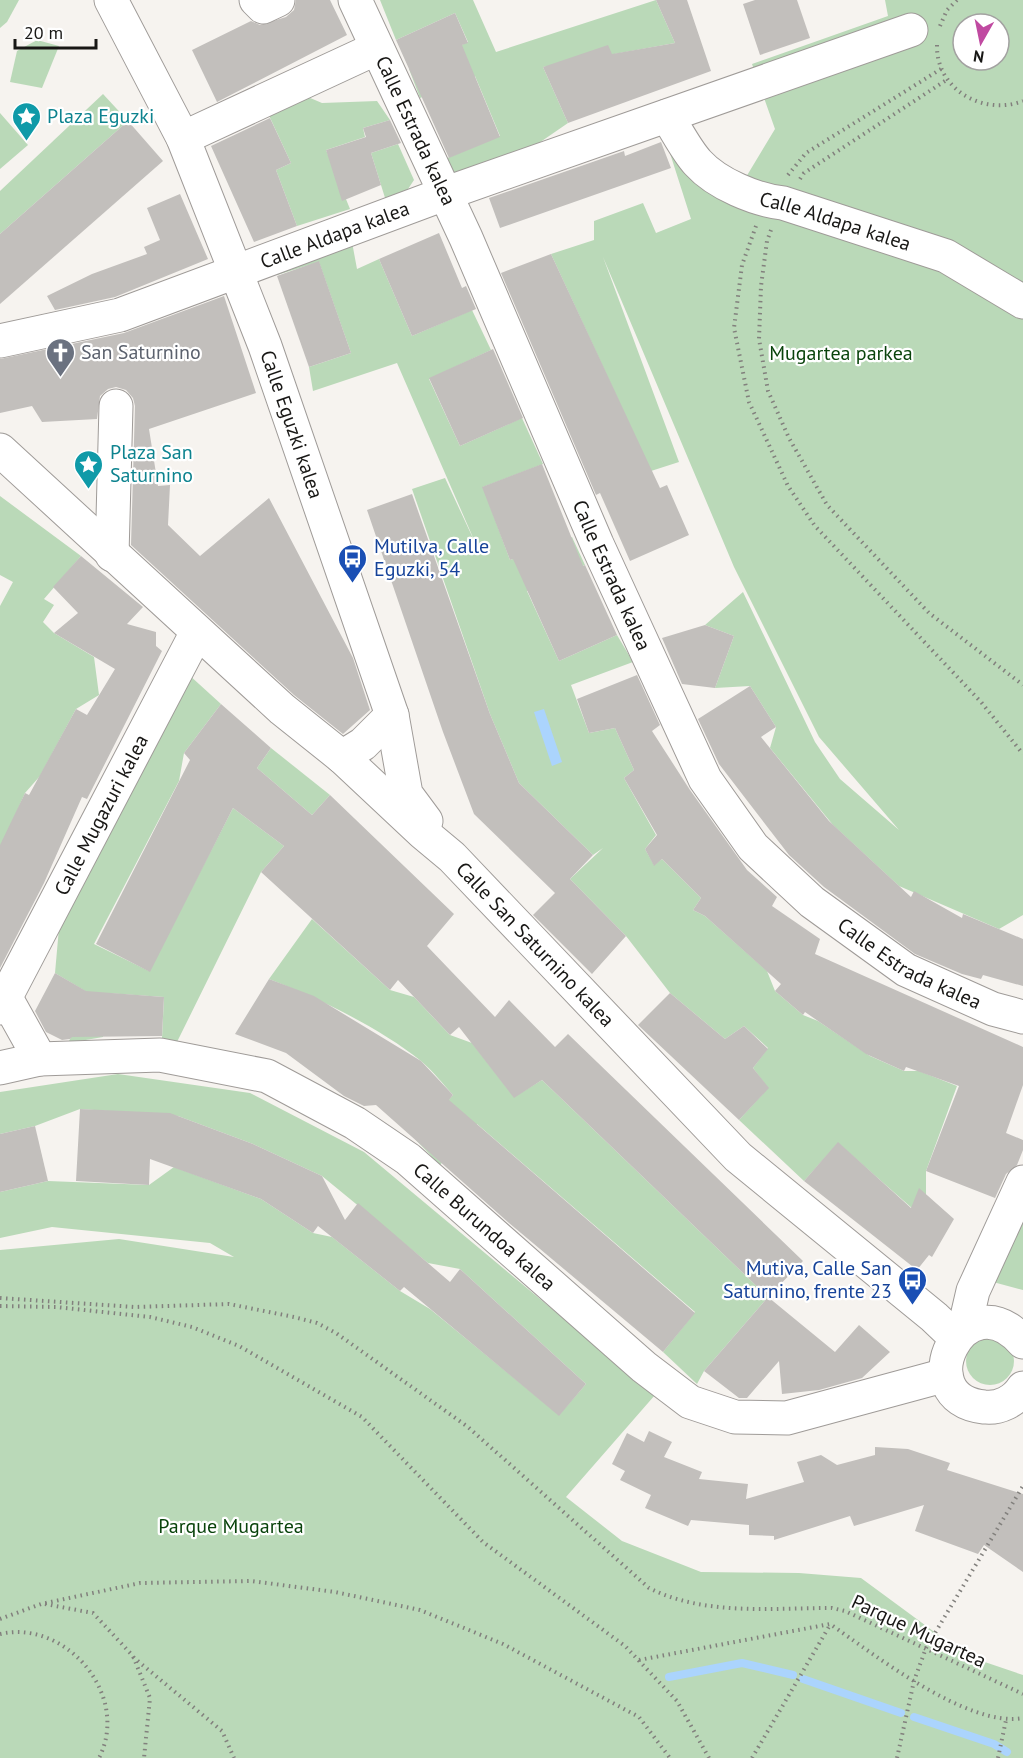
<svg xmlns="http://www.w3.org/2000/svg" width="1023" height="1758" viewBox="0 0 1023 1758" font-family="'PT Sans',sans-serif">
	<style>
		.green { fill: #bad9b8; fill-rule: evenodd }
		.water { fill: #abd4fd }
		.lines { fill: none; stroke-linecap: round; stroke-linejoin: round }
		.stream { stroke: #abd4fd; stroke-width: 8 }
		.building { fill: #c2bfbc }
		.minor-casing { stroke: #9f9b98; stroke-width: 35 }
		.path { stroke: #82807d; stroke-width: 4; stroke-dasharray: 1.5 4.5; stroke-linecap: butt }
		.minor { stroke: #fff; stroke-width: 33 }
		.labels { text-anchor: middle; stroke-width: 4.5; stroke-linejoin: round; paint-order: stroke }
		.culture-label { font-size: 20px; fill: #0d838f; stroke: #fff; text-anchor: start }
		.street-label { font-size: 20px; fill: #181715; stroke: #fff }
		.worship-label { font-size: 20px; fill: #5b616d; stroke: #fff; text-anchor: start }
		.park-label { font-size: 20px; fill: #09430b; stroke: #fff }
		.transit-label { font-size: 20px; fill: #164399; stroke: #fff; text-anchor: start }
	</style>
	<rect width="100%" height="100%" fill="#f6f3ef"/>
	<g class="green">
		<polygon points="0,0 19,0 7,22 0,28"/>
		<polygon points="380,0 473,0 496,52 656,0 675,43 543,67 568,123 536,145 450,175 445,159 500,136 475,76 420,98 409,69 468,42 455,13 396,40"/>
		<path d="M885,0H1023V915L999,929L899,886L833,825L770,748L776,727L750,686L715,688L734,636L705,625L743,592L815,742L840,779L899,830L819,737L734,567L603,257L679,462L651,471L551,254L594,240V221L643,203L656,233L691,219L668,147L734,197L775,129L752,64L888,16ZM963,24H999V60H963Z"/>
		<polygon points="37,40 59,46 42,88 10,82 17,51"/>
		<polygon points="289,89 322,103 377,101 390,120 363,128 365,137 326,150 350,209 297,226 276,170 291,163 266,109"/>
		<polygon points="103,94 128,121 0,234 0,191"/>
		<polygon points="0,113 28,145 0,169"/>
		<polygon points="398,144 414,180 406,192 387,197 386,201 371,153"/>
		<polygon points="352,242 357,269 379,259 412,336 472,310 491,350 429,379 460,446 522,418 543,464 483,487 510,560 572,537 585,565 527,591 559,661 617,635 633,662 571,685 589,733 615,728 634,770 624,778 656,835 645,849 654,865 662,859 701,898 693,910 705,916 767,971 775,991 803,1015 818,1021 870,1056 904,1071 919,1071 957,1086 926,1171 926,1195 913,1209 838,1143 804,1181 739,1120 768,1088 753,1068 768,1048 744,1026 725,1039 670,993 626,936 570,879 603,848 593,855 519,783 490,714 412,489 445,478 478,549 397,363 313,391 309,367 351,353 319,262 277,275 270,271"/>
		<polygon points="0,496 81,556 44,599 54,605 43,622 54,633 94,657 99,695 76,709 40,776 25,793 0,849 0,606 13,582 0,575"/>
		<polygon points="188,674 221,704 184,753 179,781 94,944 149,971 233,808 284,846 261,872 176,1044 162,1038 164,997 106,993 103,1037 68,1043 92,995 55,973 59,928"/>
		<polygon points="271,748 330,795 312,815 257,768"/>
		<path d="M312,919L390,990L414,997L450,1035L472,1043L514,1097L542,1080L768,1297L704,1371L697,1384L663,1352L695,1312L477,1124L440,1165L415,1139L453,1095C443,1084 433,1071 421,1061C380,1028 318,998 269,979Z"/>
		<polygon points="118,1074 250,1093 364,1152 655,1395 566,1497 622,1541 701,1572 799,1573 861,1578 967,1656 1023,1675 1023,1758 0,1758 0,1250 119,1239 234,1257 210,1243 52,1227 0,1238 0,1192 48,1181 149,1185 174,1167 261,1199 313,1233 332,1237 400,1291 430,1309 559,1415 586,1384 460,1269 428,1263 322,1176 253,1144 178,1116 80,1109 35,1126 0,1134 0,1092"/>
		<polygon points="1023,1219 1023,1290 993,1282"/>
		<circle cx="990" cy="1361" r="24"/>
	</g>
	<polygon class="water" points="544,709 562,762 552,766 534,712"/>
	<g class="lines">
		<g class="stream">
			<polyline points="669,1677 742,1663 793,1675"/>
			<polyline points="803,1679 901,1713"/>
			<polyline points="914,1717 994,1744 1007,1752"/>
		</g>
	</g>
	<g class="building">
		<polygon points="296,0 330,0 347,35 217,102 192,50 251,21 260,25 286,17 294,10"/>
		<polygon points="656,0 687,0 711,71 568,123 543,67 608,45 612,54 675,43"/>
		<polygon points="755,0 797,0 810,38 760,55 743,4"/>
		<polygon points="455,13 468,43 462,45 500,137 449,158 396,40"/>
		<polygon points="270,118 291,163 276,170 297,226 254,242 211,146"/>
		<polygon points="390,120 401,143 371,153 381,185 342,201 326,150 366,137 363,128"/>
		<polygon points="128,121 163,161 0,304 0,234"/>
		<polygon points="661,142 671,168 500,228 489,198 624,151 625,156"/>
		<polygon points="180,194 208,259 115,297 55,310 47,296 92,274 147,254 144,247 160,240 147,208"/>
		<polygon points="439,233 462,288 466,286 476,309 412,336 379,259"/>
		<polygon points="551,254 660,488 667,485 689,535 630,561 600,493 596,495 501,273"/>
		<polygon points="319,261 351,353 309,367 277,276"/>
		<polygon points="224,296 256,393 149,429 158,486 170,485 168,525 200,556 269,498 353,658 370,710 343,734 294,695 131,545 135,406 133,398 126,390 116,387 108,389 100,396 97,419 42,422 32,406 0,413 0,359 124,333"/>
		<polygon points="493,349 523,418 460,446 429,378"/>
		<polygon points="542,464 583,566 585,565 617,635 559,661 513,559 510,560 482,487"/>
		<polygon points="412,494 490,714 519,783 593,855 570,879 626,936 592,974 533,915 555,893 474,814 443,732 367,510"/>
		<polygon points="81,556 143,607 127,624 156,632 156,646 162,651 87,799 82,797 44,883 0,968 0,845 25,793 29,795 76,709 87,715 115,669 54,633 78,613 53,587"/>
		<polygon points="705,625 734,636 715,688 682,684 662,638"/>
		<polygon points="637,675 660,725 652,731 690,790 747,870 777,897 772,906 820,939 815,954 1023,1047 1023,1085 1006,1133 1023,1140 1023,1150 1017,1165 1006,1174 995,1198 926,1171 959,1086 906,1067 904,1071 866,1054 805,1012 803,1015 775,991 781,984 705,916 693,910 701,898 662,859 654,866 645,849 657,835 624,778 634,770 615,728 589,733 577,699"/>
		<polygon points="750,686 776,727 761,737 829,821 911,897 914,891 962,918 963,914 1023,939 1023,986 983,975 981,979 962,974 915,954 824,887 789,855 719,764 698,719"/>
		<polygon points="221,704 271,748 257,768 312,815 330,795 454,914 427,946 495,1017 509,1000 555,1047 568,1034 803,1261 768,1297 542,1080 514,1098 459,1027 450,1035 398,980 390,990 261,872 284,846 233,808 150,972 96,944 190,760 184,753"/>
		<polygon points="55,973 86,991 164,997 162,1036 72,1037 70,1039 62,1040 46,1032 35,1011"/>
		<polygon points="269,979 314,996 421,1061 453,1095 449,1100 695,1313 663,1352 509,1223 376,1105 364,1106 344,1096 286,1053 235,1034"/>
		<polygon points="670,993 725,1039 744,1026 768,1049 753,1068 769,1088 739,1120 638,1025"/>
		<polygon points="80,1109 170,1113 253,1144 322,1176 345,1220 358,1203 450,1282 460,1269 586,1384 559,1416 404,1287 400,1291 318,1226 313,1233 261,1199 150,1159 149,1185 76,1181"/>
		<polygon points="35,1126 48,1181 0,1192 0,1134"/>
		<polygon points="838,1142 911,1208 919,1188 954,1219 932,1257 929,1255 917,1270 804,1181"/>
		<polygon points="768,1297 835,1352 859,1325 890,1352 862,1378 819,1390 782,1394 779,1361 747,1398 739,1398 704,1371"/>
		<polygon points="649,1431 672,1442 664,1457 702,1472 699,1479 748,1484 746,1499 804,1482 797,1462 821,1455 837,1465 875,1455 875,1447 908,1449 950,1463 947,1470 1023,1494 1023,1572 984,1545 978,1554 915,1531 924,1505 854,1526 850,1516 774,1540 774,1536 749,1535 749,1525 691,1520 688,1526 645,1508 651,1495 620,1480 625,1471 612,1464 627,1433 644,1442"/>
	</g>
	<g class="lines">
		<defs>
			<g id="minor">
				<path id="s1" d="M111,0L183,138L265,346L392,715L406,794L426,821"/>
				<polyline points="256,0 263,7 278,0"/>
				<path id="s2" d="M355,0L466,238L597,544L705,779L753,847L812,902L906,970L993,1009L1023,1017"/>
				<path id="s3" d="M667,116C677,131 686,150 698,163C717,184 756,200 783,203L946,256L1023,302"/>
				<polyline points="183,138 377,48"/>
				<path id="s4" d="M0,341L120,315L444,194L911,30"/>
				<path id="s5" d="M0,450L282,709L342,757L422,832L452,857L738,1157L934,1317L955,1337"/>
				<polyline points="112,555 116,406"/>
				<polyline points="342,757 363,744 392,715"/>
				<polyline points="6,998 40,1059"/>
				<path id="s6" d="M0,1008L197,632"/>
				<path id="s7" d="M0,1068L40,1059L160,1055L267,1076L355,1123L408,1159L644,1367L690,1402L735,1417L787,1418L946,1375"/>
				<polyline points="964,1330 973,1291 1023,1182"/>
				<path d="M1023,1342C964,1275 905,1399 984,1407C999,1409 1015,1401 1023,1388"/>
			</g>
		</defs>
		<use href="#minor" class="minor-casing"/>
		<g class="path">
			<polyline points="940,26 947,10 957,0"/>
			<path d="M937,45C936,90 984,116 1023,101"/>
			<polyline points="788,175 806,153 941,69"/>
			<polyline points="800,179 804,173 948,79"/>
			<polyline points="756,226 742,265 734,328 749,402 788,486 815,526 981,702 1023,754"/>
			<polyline points="771,230 767,241 761,286 759,339 768,391 789,438 827,505 929,613 1023,685"/>
			<path d="M0,1298L135,1307L229,1304L294,1317L317,1323L336,1333L468,1427L649,1588C705,1616 770,1608 832,1608L845,1611L1023,1694"/>
			<polyline points="0,1306 56,1307 150,1317 192,1327 239,1346 362,1417 483,1542 625,1646 677,1701 709,1758"/>
			<polyline points="45,1604 93,1613 133,1656 150,1698 144,1758"/>
			<polyline points="0,1619 41,1604 140,1583 251,1581 335,1592 420,1610 503,1644 639,1717 670,1758"/>
			<path d="M0,1634C66,1619 131,1695 99,1758"/>
			<polyline points="133,1657 222,1731 234,1758"/>
			<path d="M639,1660L830,1624C875,1655 968,1728 1023,1718"/>
			<polyline points="752,1758 830,1625"/>
			<polyline points="897,1758 914,1681 926,1648 1023,1486"/>
			<polyline points="998,1758 1006,1720"/>
		</g>
		<use href="#minor" class="minor"/>
	</g>
	<defs>
		<symbol id="sight-pin" viewBox="-11 -11 22 30"><path d="M0 17L-7.5 6A9.5 9.5 0 1 1 7.5 6Z" fill="#0f9aa8" stroke="#fff"/><path d="M0-6L1.8-2.2L6-1.7L2.9 1.2L3.7 5.4L0 3.3L-3.7 5.4L-2.9 1.2L-6-1.7L-1.8-2.2Z" fill="#fff"/></symbol>
		<symbol id="church-pin" viewBox="-11 -11 22 30"><path d="M0 17L-7.5 6A9.5 9.5 0 1 1 7.5 6Z" fill="#6b7280" stroke="#fff"/><path d="M-1.2-6h2.4v3.5h3.3v2.4h-3.3V6h-2.4V-.1h-3.3v-2.4h3.3Z" fill="#fff"/></symbol>
		<symbol id="bus-pin" viewBox="-11 -11 22 30"><path d="M0 17L-7.5 6A9.5 9.5 0 1 1 7.5 6Z" fill="#1a4fb4" stroke="#fff"/><path d="M-5-6H5V4H4V6H2V4H-2V6H-4V4H-5ZM-3.5-4V0h7V-4ZM-3.5 1.2v1.5H-2V1.2ZM2 1.2v1.5H3.5V1.2Z" fill="#fff"/></symbol>
	</defs>
	<g fill-rule="evenodd">
		<use href="#sight-pin" x="10" y="100" width="33" height="45"/>
		<use href="#church-pin" x="44" y="336" width="33" height="45"/>
		<use href="#sight-pin" x="72" y="448" width="33" height="45"/>
		<use href="#bus-pin" x="336" y="542" width="33" height="45"/>
		<use href="#bus-pin" x="896" y="1264" width="33" height="45"/>
	</g>
	<g class="labels">
		<g class="culture-label">
			<text x="47" y="123">Plaza Eguzki</text>
			<text x="110" y="459">Plaza San<tspan x="110" dy="23">Saturnino</tspan></text>
		</g>
		<g class="street-label">
			<text dy="7" stroke="none"><textPath href="#s2" startOffset="144">Calle Estrada kalea</textPath></text>
			<text dy="7" stroke="none"><textPath href="#s3" startOffset="207">Calle Aldapa kalea</textPath></text>
			<text dy="7" stroke="none"><textPath href="#s4" startOffset="352">Calle Aldapa kalea</textPath></text>
			<text dy="7" stroke="none"><textPath href="#s1" startOffset="462">Calle Eguzki kalea</textPath></text>
			<text dy="7" stroke="none"><textPath href="#s2" startOffset="630">Calle Estrada kalea</textPath></text>
			<text dy="7" stroke="none"><textPath href="#s6" startOffset="218">Calle Mugazuri kalea</textPath></text>
			<text dy="7" stroke="none"><textPath href="#s5" startOffset="729">Calle San Saturnino kalea</textPath></text>
			<text dy="7" stroke="none"><textPath href="#s2" startOffset="1134">Calle Estrada kalea</textPath></text>
			<text dy="7" stroke="none"><textPath href="#s7" startOffset="536">Calle Burundoa kalea</textPath></text>
			<text transform="translate(919 1631) rotate(25)" y="7">Parque Mugartea</text>
		</g>
		<g class="worship-label">
			<text x="81" y="359">San Saturnino</text>
		</g>
		<g class="park-label">
			<text x="841" y="360">Mugartea parkea</text>
			<text x="231" y="1533">Parque Mugartea</text>
		</g>
		<g class="transit-label">
			<text x="374" y="553">Mutilva, Calle<tspan x="374" dy="23">Eguzki, 54</tspan></text>
			<text x="892" y="1275" text-anchor="end">Mutiva, Calle San<tspan x="892" dy="23">Saturnino, frente 23</tspan></text>
		</g>
	</g>
	<g transform="translate(981 42) rotate(189)"><circle r="28" fill="#ffffff" stroke="#a3a2a1" stroke-width="1.5"/>
	<path d="M0-4.5L10 22L0 15L-10 22Z" fill="#c04aa1"/>
	<text y="-9" font-size="16" font-weight="bold" text-anchor="middle" fill="#181715">N</text>
	</g>
	<path d="M15 39v9h81v-9" fill="none" stroke="#181715" stroke-width="3"/>
	<text x="24" y="39" font-size="18" fill="#181715" stroke="#ffffff" stroke-width="4.5" paint-order="stroke">20 m</text>
</svg>
